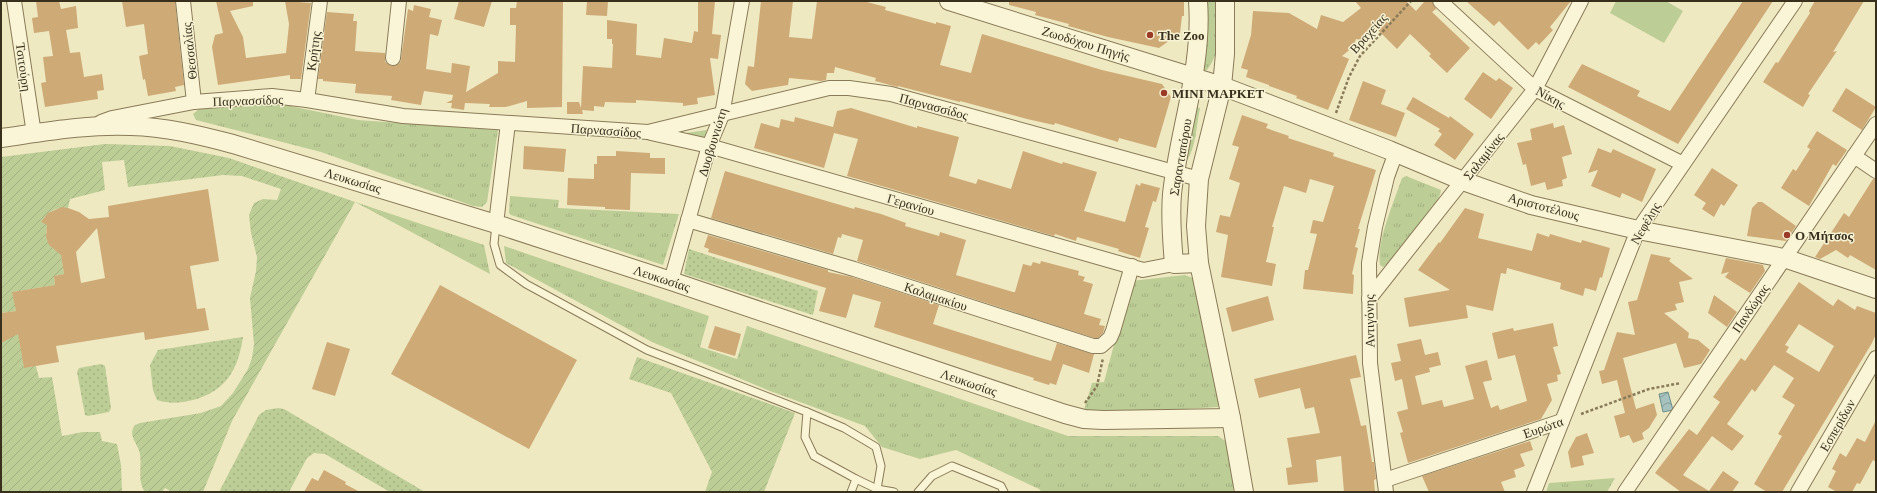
<svg xmlns="http://www.w3.org/2000/svg" width="1877" height="493" viewBox="0 0 1877 493" font-family="'Times New Roman',serif">
	<style>
		.grass { fill: url(#grass-dots) }
		.park { fill: url(#park-tufts) }
		.garden { fill: url(#garden-furrows) }
		.pitch { fill: #bdcd96 }
		.water { fill: url(#water-waves); stroke: #6b908d }
		.building { fill: #ceaa77; fill-rule: evenodd }
		.lines { fill: none; stroke-linecap: round; stroke-linejoin: round }
		.service-casing { stroke: #897b59; stroke-width: 9 }
		.minor-casing { stroke: #897b59; stroke-width: 16 }
		.tertiary-casing { stroke: #897b59; stroke-width: 20 }
		.path { stroke: #897b59; stroke-width: 2.5; stroke-dasharray: 3 2; stroke-linecap: butt }
		.service { stroke: #faf5d6; stroke-width: 7 }
		.minor { stroke: #faf5d6; stroke-width: 14 }
		.tertiary { stroke: #faf5d6; stroke-width: 18 }
		.poi-dot { fill: #9a3a27; stroke: #f6f2d2; stroke-width: 1.5 }
		.labels { text-anchor: middle; stroke-width: 3; stroke-linejoin: round; paint-order: stroke }
		.street-label { font-size: 13px; fill: #392f1d; stroke: #f6f2d2 }
		.poi-label { font-size: 13px; font-weight: bold; fill: #392f1d; stroke: #f6f2d2; text-anchor: start }
	</style>
	<defs>
		<pattern id="grass-dots" width="8" height="8" patternUnits="userSpaceOnUse"><rect width="8" height="8" fill="#bdcd96"/><path d="M2 2h.1M6 6h.1" fill="none" stroke="#a3b081" stroke-width="1.8" stroke-linecap="round"/></pattern>
		<pattern id="park-tufts" width="24" height="20" patternUnits="userSpaceOnUse"><rect width="24" height="20" fill="#bdcd96"/><path d="M3 7l-1-3M5 7V3M7 7l1-3M15 17l-1-3M17 17v-4M19 17l1-3" fill="none" stroke="#a3b081"/></pattern>
		<pattern id="garden-furrows" width="10" height="10" patternUnits="userSpaceOnUse"><rect width="10" height="10" fill="#bdcd96"/><path d="M-1 1l2-2M0 10L10 0M9 11l2-2" fill="none" stroke="#a3b081"/></pattern>
		<pattern id="water-waves" width="16" height="10" patternUnits="userSpaceOnUse"><rect width="16" height="10" fill="#a5c2be"/><path d="M0 5q4-4 8 0t8 0" fill="none" stroke="#879e9a"/></pattern>
	</defs>
	<rect width="100%" height="100%" fill="#efe9c2"/>
	<g class="grass">
		<polygon points="689,249 818,291 813,315 684,274"/>
		<path d="M243,337C238,370 226,391 193,400C180,403 170,404 157,400L153,390L150,365L158,350Z"/>
		<polygon points="101,364 105,366 111,408 109,412 88,416 85,415 77,372 79,368"/>
		<polygon points="278,408 284,409 425,492 390,492 325,454 314,453 307,458 289,492 219,492 259,415 266,410"/>
	</g>
	<g class="park">
		<path d="M1206,1H1220C1219,23 1222,52 1207,70L1202,71Z"/>
		<polygon points="262,105 285,105 358,120 498,130 487,202 482,207 473,206 321,152 196,120 193,114 199,109"/>
		<path d="M1195,107L1200,108C1196,128 1196,150 1184,165Z"/>
		<polygon points="707,130 703,140 679,134"/>
		<path d="M1406,176L1441,190C1441,204 1398,251 1387,264L1383,267L1380,265C1376,242 1394,202 1402,178Z"/>
		<polygon points="510,196 559,200 558,208 679,214 663,265 511,215 509,213"/>
		<polygon points="355,202 484,245 490,274"/>
		<polygon points="504,246 709,316 700,347 737,359 747,326 1068,436 1218,436 1227,442 1234,479 1233,492 1042,492 1039,489 956,450 920,459 882,447 865,426 770,391 652,342 506,263"/>
		<polygon points="1185,275 1195,279 1221,397 1218,407 1097,414 1084,410 1092,383 1104,382 1131,281"/>
		<polygon points="1615,478 1607,492 1546,492 1549,483"/>
	</g>
	<g class="garden">
		<path d="M105,144L170,146L229,158L355,202L232,421L203,492H172L165,488L162,492H145C137,481 142,467 140,454C138,443 127,436 135,425L140,423L201,413L221,406L233,393L248,369L252,358L254,344L250,298L256,271L257,257L251,233L249,215L254,203L263,199L277,200L281,189L242,176L223,175L128,187L124,160L102,162L105,190L70,199L68,208C56,207 47,212 42,222L48,225C43,237 49,249 61,253L64,274L54,276L55,285L13,292L16,311L1,313V157Z"/>
		<polygon points="18,330 24,367 36,366 39,378 52,377 62,436 83,432 100,432 102,441 117,444 121,465 122,492 1,492 1,340 5,341"/>
		<polygon points="637,357 795,413 764,492 705,492 712,472 671,393 629,379"/>
	</g>
	<polygon class="pitch" points="1616,1 1666,1 1683,11 1664,43 1610,13"/>
	<polygon class="water" points="1668,392 1673,410 1663,412 1659,394"/>
	<g class="building">
		<polygon points="36,1 59,1 61,9 76,6 78,28 66,30 70,53 80,52 84,77 102,74 104,90 97,91 98,99 45,107 41,83 46,82 43,57 53,56 49,31 34,33 32,18 38,17"/>
		<polygon points="122,1 175,1 184,85 175,87 176,91 148,96 145,79 143,80 139,56 148,54 144,24 126,27"/>
		<polygon points="216,1 253,1 253,6 230,11 243,37 246,58 286,53 289,24 285,1 311,3 301,79 290,79 290,75 218,85 212,47 215,35 223,33"/>
		<polygon points="459,1 492,1 484,27 454,19"/>
		<polygon points="517,1 563,1 562,107 527,108 527,101 506,107 489,107 490,104 465,103 464,110 451,108 452,103 446,103 452,100 453,95 424,91 421,105 391,100 392,96 355,93 356,84 323,81 323,79 318,79 327,12 354,14 353,21 357,21 355,51 385,53 385,62 392,66 400,63 401,59 408,9 413,11 414,5 431,9 429,17 442,20 438,36 430,34 426,69 451,73 452,63 470,66 466,92 498,73 498,61 515,62 516,25 510,25 510,8 516,8"/>
		<polygon points="587,1 608,1 607,16 586,15"/>
		<polygon points="698,1 715,1 712,34 721,35 718,59 710,58 715,95 697,98 698,104 683,106 683,103 636,100 636,103 605,102 604,107 594,106 594,111 582,110 583,114 567,114 567,102 579,102 581,108 583,66 612,68 613,44 612,44 612,39 607,39 607,20 637,24 636,55 661,58 664,38 692,43 694,31 698,32"/>
		<polygon points="761,1 793,1 789,37 812,39 817,1 863,1 886,7 885,10 936,24 936,22 951,26 940,65 971,73 982,34 1102,70 1162,84 1171,97 1156,148 1119,138 1118,142 1055,123 1054,125 1027,119 960,101 960,102 898,86 898,87 890,85 875,81 876,78 835,67 834,73 827,73 826,80 821,81 789,78 788,85 752,91 745,84 748,66 754,67"/>
		<polygon points="1009,1 1184,1 1184,16 1182,16 1180,33 1159,48 1108,37 1068,26 1069,24 1035,15 1036,12 1009,5"/>
		<polygon points="1355,1 1406,1 1416,11 1425,1 1432,1 1436,9 1432,12 1470,48 1447,73 1429,56 1431,54 1410,34 1397,49 1376,28 1361,40 1356,39 1353,47 1342,56 1349,59 1328,110 1296,98 1297,96 1269,86 1269,85 1246,77 1248,70 1241,68 1251,35 1253,11 1289,13 1317,29 1321,15 1343,22 1361,8"/>
		<polygon points="1466,1 1571,1 1550,27 1553,30 1539,45 1536,42 1528,50 1499,21 1494,26"/>
		<polygon points="1743,1 1773,1 1678,144 1568,87 1582,64 1640,91 1637,96 1670,111"/>
		<polygon points="1815,1 1864,1 1833,52 1837,51 1808,94 1810,95 1803,107 1763,82 1776,62 1778,63 1810,13 1809,11"/>
		<polygon points="1483,72 1496,81 1499,78 1513,88 1491,119 1464,99"/>
		<polygon points="1363,81 1386,90 1381,104 1405,113 1396,137 1349,120"/>
		<polygon points="1846,88 1876,107 1862,130 1832,111"/>
		<polygon points="1413,97 1449,118 1450,116 1474,134 1455,160 1434,145 1442,134 1438,131 1440,129 1406,109"/>
		<polygon points="851,108 917,128 917,126 959,137 949,176 976,184 978,179 1011,189 1023,151 1062,164 1063,162 1097,172 1084,211 1125,222 1136,184 1140,186 1141,183 1160,188 1156,202 1153,201 1145,227 1149,228 1140,258 1118,251 1119,249 1077,237 1076,241 1055,234 1054,236 847,176 858,139 834,133 824,168 754,148 761,123 779,128 781,119 794,122 795,117 833,127 837,111"/>
		<polygon points="1242,115 1268,124 1266,128 1289,136 1288,138 1334,153 1333,156 1376,170 1358,229 1360,229 1355,247 1358,248 1352,274 1354,275 1353,294 1303,289 1305,270 1308,270 1317,234 1310,233 1313,220 1323,222 1334,186 1310,179 1306,193 1284,186 1272,227 1274,227 1266,262 1276,264 1272,286 1221,277 1228,235 1216,232 1220,215 1230,217 1240,183 1229,179 1239,147 1232,145"/>
		<polygon points="1553,123 1554,128 1564,125 1572,154 1562,157 1567,178 1562,180 1563,186 1547,190 1545,182 1531,186 1526,164 1523,165 1517,143 1532,140 1530,129"/>
		<polygon points="1817,131 1847,150 1836,166 1833,164 1809,206 1781,188 1793,169 1796,171 1810,149 1807,147"/>
		<polygon points="524,146 566,149 564,172 523,169"/>
		<polygon points="1598,148 1611,153 1613,149 1656,169 1642,202 1622,193 1620,198 1591,186 1598,170 1588,173"/>
		<polygon points="616,151 650,153 650,158 665,158 665,174 631,173 630,210 605,209 605,207 567,205 568,178 594,179 594,164 597,164 597,156 616,156"/>
		<polygon points="1712,168 1738,185 1724,206 1721,204 1714,217 1702,209 1706,203 1694,195"/>
		<polygon points="725,171 854,209 855,207 881,214 906,223 905,226 939,236 940,232 966,240 956,275 1013,292 1015,292 1023,264 1031,266 1033,262 1040,264 1041,261 1079,271 1078,275 1085,277 1083,281 1093,284 1084,314 1101,319 1099,325 1105,326 1103,333 1098,338 1094,338 857,261 863,240 842,234 841,238 838,237 833,254 711,218"/>
		<polygon points="1873,179 1876,179 1876,270 1850,255 1848,258 1836,250 1820,259 1815,257 1844,213 1849,217"/>
		<path d="M208,189L219,261L190,266L197,309L205,308L209,330L145,340L144,332L56,346L59,362L24,368L18,334L1,343V313L16,311L12,292L55,285L54,276L64,274L61,255L49,245L46,237L47,225L41,222L48,213L62,207L68,208L79,212L89,219L109,217L108,206ZM97,228L105,278L81,283L76,252Z"/>
		<polygon points="1758,202 1762,202 1796,226 1786,241 1747,236 1752,208"/>
		<polygon points="1465,208 1484,214 1478,238 1532,251 1537,233 1549,237 1550,234 1581,243 1582,240 1610,248 1602,278 1600,277 1596,291 1585,288 1583,296 1560,289 1561,283 1507,268 1506,274 1501,273 1493,311 1466,305 1468,318 1409,327 1404,298 1450,290 1418,270 1439,242 1440,243"/>
		<polygon points="708,235 828,270 828,272 852,277 939,305 933,324 1034,356 1051,361 1057,343 1094,354 1089,373 1063,364 1056,385 1050,383 1049,385 1033,380 1034,378 874,327 881,302 853,294 846,318 819,311 826,288 708,252 709,249 704,247"/>
		<polygon points="1651,254 1671,258 1669,261 1693,279 1679,282 1684,302 1675,304 1677,310 1664,313 1689,333 1688,338 1698,340 1710,350 1701,364 1684,368 1676,343 1623,358 1636,409 1654,403 1657,415 1649,428 1642,433 1644,439 1633,443 1629,435 1620,438 1614,416 1625,413 1617,380 1602,384 1599,371 1604,370 1617,332 1635,335 1628,302 1637,300"/>
		<polygon points="1726,258 1763,265 1765,271 1750,293 1725,277 1729,272 1721,274"/>
		<path d="M1799,282L1833,306L1838,299L1855,310L1857,306L1876,313V334L1872,343L1782,492H1767L1754,484L1782,436L1778,434L1795,405L1782,397L1794,378L1774,365L1755,392L1752,389L1727,424L1744,436L1732,451L1712,436L1683,475L1709,491L1723,471L1739,482L1732,492H1681L1655,473L1689,429L1697,435L1720,402L1713,397L1741,358L1745,361ZM1799,324L1834,346L1819,372L1786,352L1789,347L1785,345Z"/>
		<polygon points="440,285 577,360 529,449 391,374"/>
		<polygon points="1714,295 1737,312 1727,327 1708,313"/>
		<polygon points="1268,296 1274,320 1232,332 1226,308"/>
		<polygon points="1553,323 1558,346 1553,347 1561,374 1557,375 1558,381 1547,384 1552,400 1541,419 1408,463 1400,433 1403,432 1397,412 1408,409 1402,379 1395,381 1391,363 1401,361 1397,344 1421,339 1425,355 1438,352 1441,365 1429,368 1430,372 1415,376 1422,405 1442,400 1444,407 1474,399 1465,366 1487,360 1492,380 1483,382 1491,408 1498,405 1500,410 1527,401 1515,355 1498,359 1492,333 1513,328 1514,331"/>
		<polygon points="715,326 741,334 735,356 708,348"/>
		<polygon points="327,342 350,349 335,396 312,389"/>
		<polygon points="1356,355 1361,377 1350,379 1361,426 1366,425 1372,462 1374,462 1376,479 1374,480 1375,492 1344,492 1341,456 1316,460 1318,482 1288,485 1286,468 1292,467 1287,438 1320,433 1314,407 1305,409 1300,388 1259,398 1254,379"/>
		<polygon points="1876,420 1876,462 1873,460 1860,484 1857,483 1852,492 1837,492 1828,487 1836,471 1832,469 1840,453 1846,457 1857,438 1865,442"/>
		<polygon points="1587,433 1594,453 1582,456 1584,465 1571,468 1568,452 1576,437"/>
		<polygon points="1530,441 1533,450 1520,454 1525,466 1514,470 1516,477 1501,482 1505,492 1429,492 1422,476"/>
		<polygon points="324,470 346,482 345,484 360,492 304,492 312,478 318,481"/>
	</g>
	<g class="lines">
		<defs>
			<g id="service">
				<polyline points="496,224 494,244 500,265 526,284 647,350 807,412 805,437 814,456 856,479 851,492"/>
				<polyline points="807,412 844,428 876,447 881,466 877,489"/>
				<polyline points="856,479 877,489 894,492"/>
				<polyline points="918,492 932,476 952,466 1001,486 1004,492"/>
			</g>
			<g id="minor">
				<polyline points="14,1 34,134"/>
				<polyline points="183,1 194,102"/>
				<polyline points="1440,1 1535,89 1683,164"/>
				<polyline points="393,58 399,1"/>
				<polyline points="307,100 320,1"/>
				<polyline points="101,122 112,118 194,102 272,96 307,100 403,116 648,132 829,88 849,88 891,94 1199,179"/>
				<polyline points="651,133 709,146 1143,270 1174,264"/>
				<polyline points="1854,156 1876,171"/>
				<polyline points="688,220 854,269 1093,346 1101,346 1110,338 1113,331 1132,266"/>
				<polyline points="496,224 508,123"/>
				<polyline points="671,281 709,146 722,115 742,1"/>
				<polyline points="1369,299 1535,89 1581,1"/>
				<polyline points="1385,480 1562,421"/>
				<polyline points="1386,492 1370,363 1369,263 1375,227 1387,177 1396,152"/>
				<polyline points="1534,492 1638,230 1795,1"/>
				<polyline points="1625,492 1876,124"/>
				<polyline points="1798,492 1876,358"/>
			</g>
			<g id="tertiary">
				<polyline points="949,1 1222,86 1389,150 1463,181 1531,205 1638,230 1784,258 1876,289"/>
				<path d="M1198,1C1203,67 1179,130 1172,194C1170,218 1172,241 1174,264L1199,263"/>
				<polyline points="1225,1 1225,54 1222,86 1199,179 1196,226 1199,263 1231,418 1244,492"/>
				<path d="M1,138C44,132 88,124 131,126C166,127 199,135 233,144L496,224L671,281L1065,414L1084,419L1103,420L1231,418"/>
			</g>
		</defs>
		<use href="#service" class="service-casing"/>
		<use href="#minor" class="minor-casing"/>
		<use href="#tertiary" class="tertiary-casing"/>
		<g class="path">
			<polyline points="1336,113 1349,77 1360,56 1411,1"/>
			<polyline points="1085,403 1097,386 1103,358"/>
			<polyline points="1581,414 1649,389 1681,383"/>
		</g>
		<use href="#service" class="service"/>
		<use href="#minor" class="minor"/>
		<use href="#tertiary" class="tertiary"/>
	</g>
	<g class="poi-dot">
		<circle cx="1150" cy="35" r="4"/>
		<circle cx="1164" cy="93" r="4"/>
		<circle cx="1787" cy="235" r="4"/>
	</g>
	<g class="labels">
		<g class="street-label">
			<text transform="translate(1368 33) rotate(-48)" y="5">Βραχείας</text>
			<text transform="translate(1086 43) rotate(17)" y="5">Ζωοδόχου Πηγής</text>
			<text transform="translate(189 51) rotate(-96)" y="5">Θεσσαλίας</text>
			<text transform="translate(313 51) rotate(-82)" y="5">Κρήτης</text>
			<text transform="translate(24 67) rotate(82)" y="5">Τσιτούρη</text>
			<text transform="translate(1551 97) rotate(29)" y="5">Νίκης</text>
			<text transform="translate(248 100) rotate(-2)" y="5">Παρνασσίδος</text>
			<text transform="translate(934 106) rotate(15)" y="5">Παρνασσίδος</text>
			<text transform="translate(606 130) rotate(4)" y="5">Παρνασσίδος</text>
			<text transform="translate(712 142) rotate(-73)" y="5">Δυοβουνιώτη</text>
			<text transform="translate(1483 156) rotate(-52)" y="5">Σαλαμίνας</text>
			<text transform="translate(1180 157) rotate(-80)" y="5">Σαρανταπόρου</text>
			<text transform="translate(353 180) rotate(17)" y="5">Λευκωσίας</text>
			<text transform="translate(911 204) rotate(16)" y="5">Γερανίου</text>
			<text transform="translate(1544 206) rotate(15)" y="5">Αριστοτέλους</text>
			<text transform="translate(1645 223) rotate(-60)" y="5">Νεφέλης</text>
			<text transform="translate(662 278) rotate(18)" y="5">Λευκωσίας</text>
			<text transform="translate(936 296) rotate(18)" y="5">Καλαμακίου</text>
			<text transform="translate(1750 308) rotate(-56)" y="5">Πανδώρας</text>
			<text transform="translate(1369 321) rotate(-91)" y="5">Αντιγόνης</text>
			<text transform="translate(969 382) rotate(19)" y="5">Λευκωσίας</text>
			<text transform="translate(1837 425) rotate(-60)" y="5">Εσπερίδων</text>
			<text transform="translate(1543 427) rotate(-19)" y="5">Ευρώτα</text>
		</g>
		<g class="poi-label">
			<text x="1158" y="40">The Zoo</text>
			<text x="1172" y="98">ΜΙΝΙ ΜΑΡΚΕΤ</text>
			<text x="1795" y="240">Ο Μήτσος</text>
		</g>
	</g>
	<rect width="1877" height="493" fill="none" stroke="#392f1d" stroke-width="4"/>
</svg>
